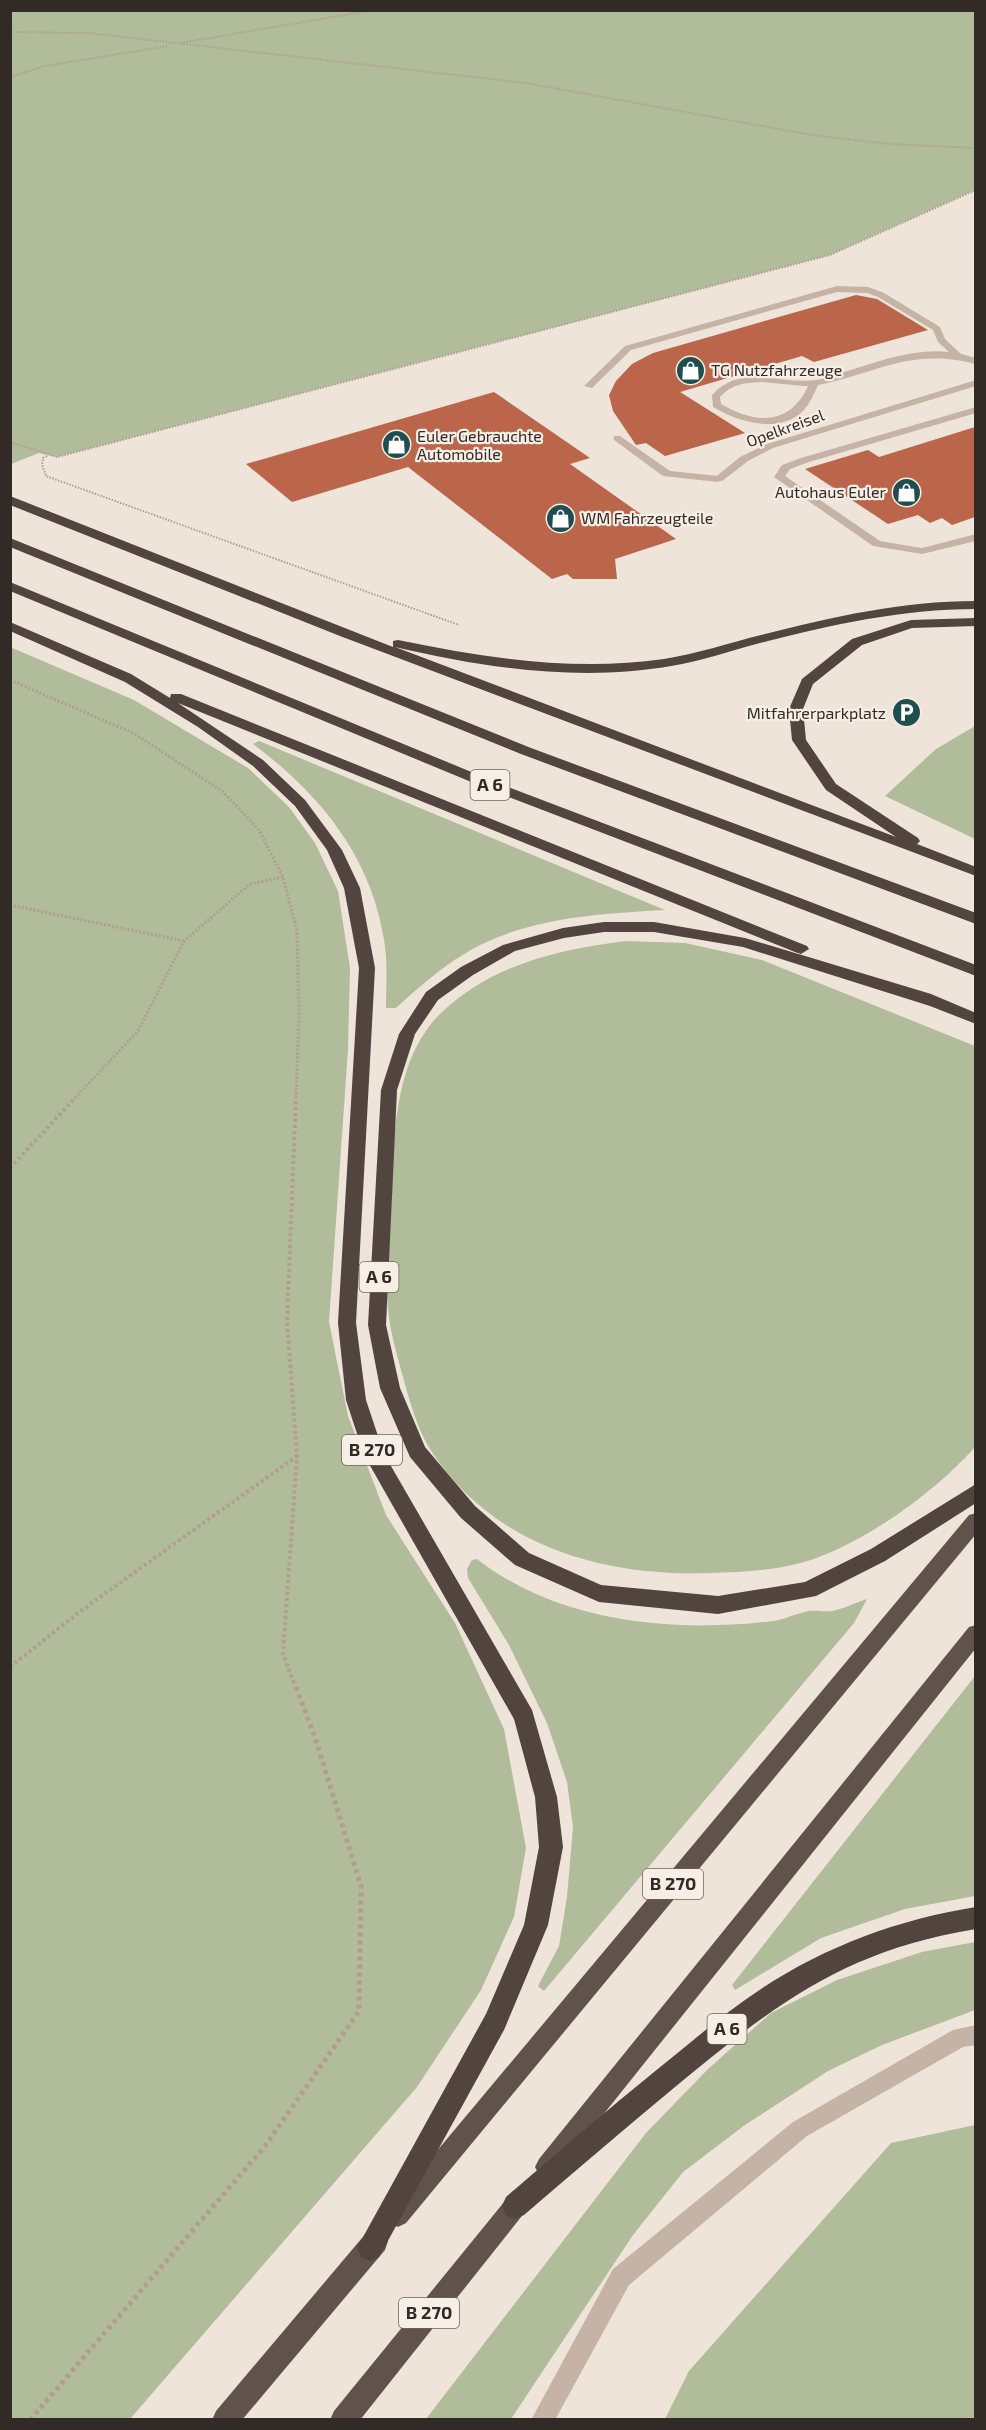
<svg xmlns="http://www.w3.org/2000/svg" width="986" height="2430" viewBox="0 0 986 2430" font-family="'Exo 2',sans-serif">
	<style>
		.green { fill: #b1bc9a }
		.building { fill: #bb654a }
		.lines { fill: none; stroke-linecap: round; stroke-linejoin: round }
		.path-far3 { stroke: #b19e91; stroke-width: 2; stroke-dasharray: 1.5 1.5; stroke-linecap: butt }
		.path-far2 { stroke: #b19e91; stroke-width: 3; stroke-dasharray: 2 2; stroke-linecap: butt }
		.path-far1 { stroke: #b19e91; stroke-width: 4; stroke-dasharray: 3 3; stroke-linecap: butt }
		.path { stroke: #b19e91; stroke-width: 5; stroke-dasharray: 4 4; stroke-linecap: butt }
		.service { fill: #c5b4a6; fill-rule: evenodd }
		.minor { fill: #c5b4a6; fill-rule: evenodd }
		.trunk { fill: #62524c; fill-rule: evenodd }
		.motorway { fill: #52443e; fill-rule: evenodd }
		.labels { text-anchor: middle; stroke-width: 4.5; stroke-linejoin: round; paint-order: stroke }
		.far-poi-label { font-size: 16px; fill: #322a26; stroke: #f7eee5; text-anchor: start }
		.far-street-label { font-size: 16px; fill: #322a26; stroke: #f7eee5 }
		.shield { fill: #f7eee5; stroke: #6d655f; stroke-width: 1.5 }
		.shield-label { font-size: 18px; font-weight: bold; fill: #322a26 }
	</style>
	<rect width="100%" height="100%" fill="#eee4d9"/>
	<g class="green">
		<polygon points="10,11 975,11 975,190 830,255 57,457 39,453 11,464"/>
		<polygon points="10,647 134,700 248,768 289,807 315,843 338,891 350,968 348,1049 329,1322 348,1416 386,1515 455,1623 504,1729 526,1848 514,1917 481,1990 417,2087 130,2419 11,2419"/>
		<polygon points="975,726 975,839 885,796 936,749"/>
		<path d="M259,741L665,910C593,914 515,918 453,961C433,975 414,991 396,1008H386C386,986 388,962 384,940C371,856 319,793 253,744Z"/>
		<path d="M625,941L685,943L762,960L975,1046V1447C937,1490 874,1536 819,1557C785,1570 747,1572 711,1573C602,1577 492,1546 430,1449C417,1428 410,1402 403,1377C397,1355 390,1332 388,1308C384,1271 390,1230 392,1193C394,1131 395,1057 442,1012C493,964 558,950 625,941Z"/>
		<path d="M477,1559C559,1623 673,1633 774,1621C786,1619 797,1613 809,1611C816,1610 824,1612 832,1611C843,1609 855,1603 867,1599L854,1623L544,1991L538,1986L559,1946L567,1897L573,1827L567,1782L547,1723L509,1645L468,1578L467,1569L472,1560Z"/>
		<polygon points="975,1676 975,1896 905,1909 821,1938 735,1990 732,1985"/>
		<polygon points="975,1942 975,2010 882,2045 828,2071 745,2125 683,2172 633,2235 511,2419 426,2419 646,2133 708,2069 771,2013 837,1980 922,1952"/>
		<polygon points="975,2125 975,2419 665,2419 689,2371 891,2143"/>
	</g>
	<g class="building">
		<polygon points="856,295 877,299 928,330 814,362 802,356 680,392 745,433 665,456 646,443 636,445 613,411 609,395 616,381 632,364 653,353"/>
		<polygon points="494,392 590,458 570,464 676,539 615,559 617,579 573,579 567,574 552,579 408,467 292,502 246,464"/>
		<polygon points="975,427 975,517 952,525 942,518 930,523 918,515 888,524 805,469 868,450 879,457"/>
	</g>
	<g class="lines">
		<g class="path-far3">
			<polyline points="10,32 88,33 526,83 806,134 889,144 976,148"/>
			<polyline points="181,43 373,10"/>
			<polyline points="10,77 45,66 168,46"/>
			<polyline points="10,442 57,457 830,255 976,190"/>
			<polyline points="47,456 43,458 42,465 46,476 459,625"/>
		</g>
		<g class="path-far2">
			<polyline points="10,680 135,734 222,791 259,830 283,877 297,931 299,1014 296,1098"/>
			<polyline points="10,905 184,941"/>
			<polyline points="75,1098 138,1031 184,941 250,884 283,877"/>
		</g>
		<g class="path-far1">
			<polyline points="10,1168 76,1097"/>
			<polyline points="10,1667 82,1610 297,1456"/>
			<polyline points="294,1683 283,1654 297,1456 287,1321 296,1097"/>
		</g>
		<polyline class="path" points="30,2420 265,2146 359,2011 361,1886 315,1737 294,1682"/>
		<g class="service">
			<path d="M837,286L868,287L884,293L940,327L945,339L961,354L976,358V364C910,347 878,373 818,385C814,394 810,403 804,410C780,435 738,422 713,407L712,395C740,363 781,385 817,380C827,378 835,374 844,372C878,362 913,348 949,352L938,342L933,330L878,297L867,293L837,292L631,350L592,388L584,386L625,346ZM761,382L803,386H808C790,426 755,424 721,404L720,397C732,384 744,383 761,382Z"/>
			<polygon points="976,407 976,413 809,462 790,469 785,476 880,541 922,548 976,534 976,541 922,554 873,546 774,477 782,465 801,458"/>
			<polygon points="614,436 620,436 670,471 718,476 723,479 718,482 663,476 614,440"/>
		</g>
		<g class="minor">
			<polygon points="976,380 976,386 773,448 748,461 722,481 713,479 740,457 767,444"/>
			<polygon points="976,2025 976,2045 963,2047 807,2136 629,2285 555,2420 531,2420 613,2269 793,2122 953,2030"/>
		</g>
		<g class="trunk">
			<polygon points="976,1513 976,1534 406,2223 398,2227 390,2223 386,2215 390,2207 969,1515"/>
			<polygon points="976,1625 976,1648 555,2175 547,2179 539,2175 535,2167 539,2159 969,1627"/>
			<polygon points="521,2187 529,2191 533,2199 529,2207 360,2420 330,2420 334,2411 513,2191"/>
			<polygon points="376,2229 385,2232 388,2241 385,2250 242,2420 212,2420 216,2411 367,2232"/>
		</g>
		<g class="motorway">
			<path d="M10,496L393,647V641L398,640C486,658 574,672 664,659C696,654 729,643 761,635C832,617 902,601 976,601V609C901,609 831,625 760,643C730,651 701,661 671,666C580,682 484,668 395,647L896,837L826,790L792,740L789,709L802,679L852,639L911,620L976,618V626L912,628L862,645L813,684L803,709L806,740L836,784L918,838L920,841L917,844L976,867V876L340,636L10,505Z"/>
			<polygon points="10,538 531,748 976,913 976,924 521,754 10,547"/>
			<polygon points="10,582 503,785 976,965 976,976 493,791 10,591"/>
			<polygon points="10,622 131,674 170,698 171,694 181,694 807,946 809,949 801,954 795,952 178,703 263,760 305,800 342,850 360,888 375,968 356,1323 366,1400 384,1454 532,1710 557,1797 563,1847 548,1925 504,2030 379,2257 370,2261 361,2257 357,2248 486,2014 524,1925 539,1847 535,1797 514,1719 364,1455 346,1400 338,1323 359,968 344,888 327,850 295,806 253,766 198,727 125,682 10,631"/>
			<polygon points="604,922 654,922 745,938 931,994 976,1013 976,1024 930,1006 743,947 654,932 604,932 564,938 515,951 473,975 438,1000 415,1034 397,1090 386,1325 400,1388 425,1447 475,1506 529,1553 601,1585 718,1596 805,1582 871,1549 976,1484 976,1503 885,1561 816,1596 718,1614 599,1602 515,1565 461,1518 410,1457 380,1388 368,1325 381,1090 399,1034 426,992 461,967 503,945 563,928"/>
			<path d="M976,1907V1929C847,1950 778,2002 681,2082C628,2126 576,2170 524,2215L515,2219L506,2215L502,2206L506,2197C557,2153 607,2110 659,2068C688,2045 715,2021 745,2000C813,1951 893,1920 976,1907Z"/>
		</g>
	</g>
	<defs>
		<symbol id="shop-disc" viewBox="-11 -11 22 22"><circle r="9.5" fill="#204d50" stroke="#f7eee5"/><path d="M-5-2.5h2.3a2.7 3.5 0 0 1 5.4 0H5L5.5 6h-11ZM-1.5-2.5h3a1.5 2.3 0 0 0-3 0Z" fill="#fff"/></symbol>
		<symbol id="parking-disc" viewBox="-11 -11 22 22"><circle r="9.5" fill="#204d50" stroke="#f7eee5"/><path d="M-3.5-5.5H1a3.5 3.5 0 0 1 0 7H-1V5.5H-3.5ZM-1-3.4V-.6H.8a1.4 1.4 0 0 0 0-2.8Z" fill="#fff"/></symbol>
	</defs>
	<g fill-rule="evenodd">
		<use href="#shop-disc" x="674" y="354" width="33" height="33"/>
		<use href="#shop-disc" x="380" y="428" width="33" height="33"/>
		<use href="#shop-disc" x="890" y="476" width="33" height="33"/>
		<use href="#shop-disc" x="544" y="502" width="33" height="33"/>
		<use href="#parking-disc" x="890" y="696" width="33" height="33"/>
	</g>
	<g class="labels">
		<g class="far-poi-label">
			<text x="711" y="376">TG Nutzfahrzeuge</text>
			<text x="417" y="442">Euler Gebrauchte<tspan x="417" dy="18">Automobile</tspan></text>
			<text x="886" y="498" text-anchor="end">Autohaus Euler</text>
			<text x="581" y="524">WM Fahrzeugteile</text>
			<text x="886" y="719" text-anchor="end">Mitfahrerparkplatz</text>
		</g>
		<g class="far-street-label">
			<text transform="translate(785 428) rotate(-20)" y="6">Opelkreisel</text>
		</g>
		<g class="shield">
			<rect x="470.5" y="770" width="39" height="30" rx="4.5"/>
			<rect x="359.5" y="1262" width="39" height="30" rx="4.5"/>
			<rect x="342" y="1435" width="60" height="30" rx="4.5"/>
			<rect x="643" y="1869" width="60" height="30" rx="4.5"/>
			<rect x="707.5" y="2014" width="39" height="30" rx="4.5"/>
			<rect x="399" y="2298" width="60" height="30" rx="4.5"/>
		</g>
		<g class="shield-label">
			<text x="490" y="791">A 6</text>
			<text x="379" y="1283">A 6</text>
			<text x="372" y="1456">B 270</text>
			<text x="673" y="1890">B 270</text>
			<text x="727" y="2035">A 6</text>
			<text x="429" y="2319">B 270</text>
		</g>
	</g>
	<rect width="986" height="2430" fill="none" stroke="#322a26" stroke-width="24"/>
</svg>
